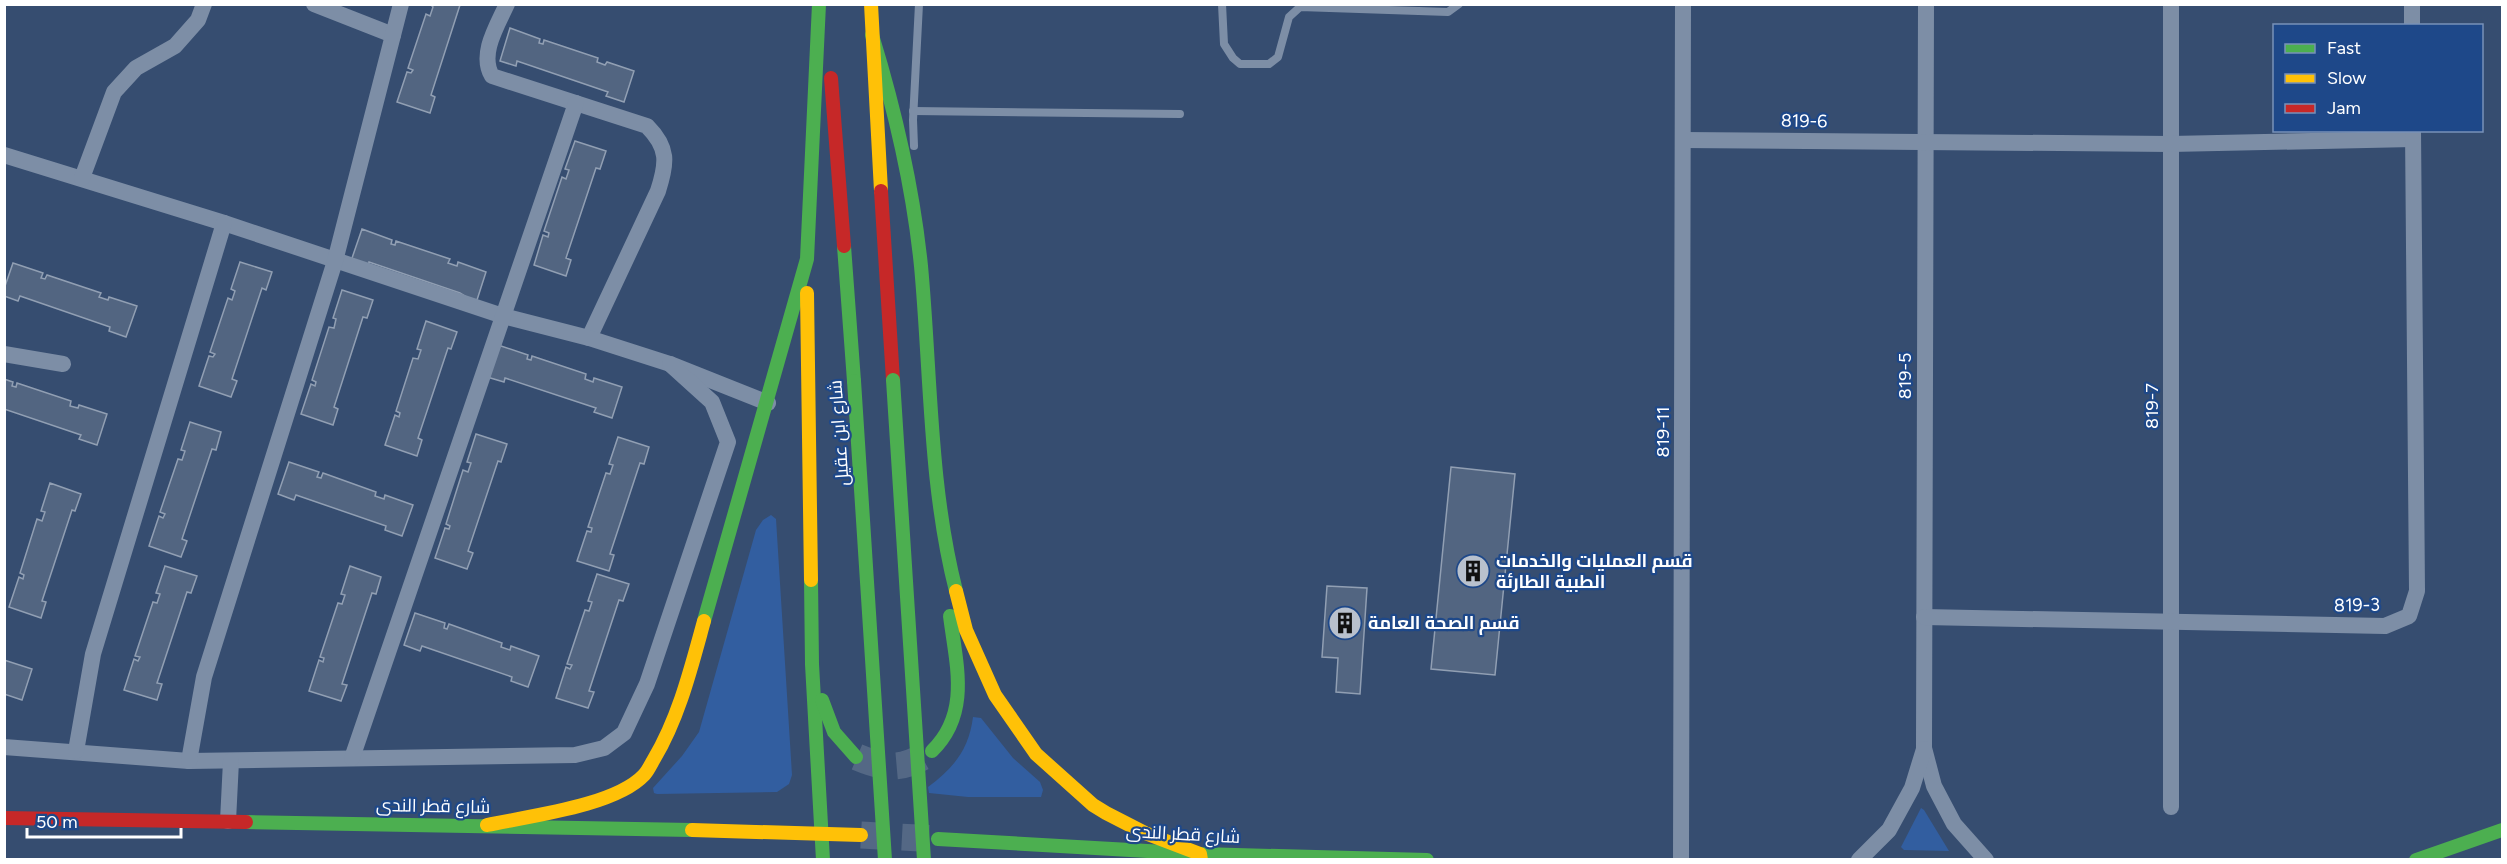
<svg xmlns="http://www.w3.org/2000/svg" width="2507" height="864" viewBox="0 0 2507 864" font-family="Figtree,Cairo,sans-serif">
	<style>
		.green { fill: #325ea0 }
		.building { fill: #526581; stroke: #919fb3; stroke-width: 1.5 }
		.lines { fill: none; stroke-linecap: round; stroke-linejoin: round }
		.primary-tunnel { stroke: #546885; stroke-width: 27; stroke-dasharray: 27 14; stroke-linecap: butt }
		.lane { stroke: #7d8ea6; stroke-width: 8 }
		.street { stroke: #7d8ea6; stroke-width: 16 }
		.fast { stroke: #4caf50; stroke-width: 14 }
		.slow { stroke: #ffc107; stroke-width: 14 }
		.jam { stroke: #c62828; stroke-width: 14 }
		.fast-bridge { stroke: #4caf50; stroke-width: 14 }
		.labels { text-anchor: middle; stroke-width: 4.5; stroke-linejoin: round; paint-order: stroke }
		.street-label { font-size: 18px; fill: #fff; stroke: #1e4889 }
		.poi-label { font-size: 18px; font-weight: bold; fill: #fff; stroke: #1e4889; text-anchor: start }
	</style>
	<rect width="100%" height="100%" fill="#364d70"/>
	<g class="green">
		<polygon points="771,515 776,519 792,775 789,784 777,792 657,794 654,793 653,788 682,756 699,732 756,530 763,520"/>
		<path d="M973,717L981,718L1013,758L1040,782L1043,790L1041,797H968L929,793L928,787C954,768 969,749 973,717Z"/>
		<polygon points="1921,808 1924,810 1949,851 1904,850 1901,847"/>
	</g>
	<g class="building">
		<polygon points="430,4 464,4 460,5 431,95 435,97 430,113 397,102 407,72 411,73 413,70 408,68 426,14 430,16 433,7"/>
		<polygon points="510,28 540,39 539,43 543,44 544,40 598,58 597,62 605,65 607,62 634,71 624,102 606,96 608,92 517,61 516,66 500,61"/>
		<polygon points="575,141 606,151 600,169 596,168 566,258 571,260 566,276 534,265 543,235 548,237 549,233 544,231 562,177 566,179 569,170 565,169"/>
		<polygon points="362,229 392,240 391,244 395,245 396,241 450,259 448,263 457,266 458,262 486,272 476,303 460,293 369,262 368,267 351,261"/>
		<polygon points="240,262 272,272 266,290 262,288 232,379 237,381 231,397 199,386 209,356 213,357 215,354 210,352 228,298 232,300 235,291 231,289"/>
		<polygon points="13,263 43,273 41,278 45,279 47,275 101,293 99,297 108,300 109,297 137,306 126,337 109,331 110,327 20,296 18,301 4,296 4,289"/>
		<polygon points="342,290 373,300 367,318 363,317 334,407 338,409 333,425 301,414 311,384 315,386 316,382 312,380 329,327 334,328 336,319 333,318"/>
		<polygon points="426,321 457,332 451,349 448,348 418,438 422,440 417,456 385,445 395,415 399,417 400,413 396,411 413,358 418,359 421,350 417,349"/>
		<polygon points="498,345 528,355 527,359 531,360 532,356 586,374 585,379 593,382 594,378 622,387 612,418 594,412 596,408 505,378 504,382 487,377"/>
		<polygon points="4,379 13,382 12,386 16,387 17,383 71,401 70,406 78,408 79,405 107,414 97,445 79,439 81,435 4,409"/>
		<polygon points="190,422 221,432 216,450 212,449 182,539 187,541 181,557 149,546 159,516 163,518 165,514 160,512 178,459 182,460 185,451 181,450"/>
		<polygon points="476,434 507,444 501,462 498,461 468,551 473,553 467,569 435,558 445,528 449,529 450,526 446,524 463,470 468,472 471,463 467,462"/>
		<polygon points="618,437 649,447 644,464 640,463 610,554 614,555 609,571 577,561 587,531 591,532 592,528 588,527 606,473 610,474 613,465 609,464"/>
		<polygon points="289,462 319,472 317,477 321,478 323,473 376,492 375,496 384,499 385,495 413,505 402,536 385,530 386,526 296,495 294,500 278,494"/>
		<polygon points="1451,467 1515,474 1495,675 1431,669"/>
		<polygon points="50,483 81,494 75,511 72,510 42,601 46,602 41,618 9,607 19,577 23,579 24,575 20,573 37,519 42,521 45,512 41,511"/>
		<polygon points="165,566 197,576 191,593 187,592 157,683 162,684 157,700 124,690 134,659 138,661 140,657 135,656 153,602 157,603 160,594 156,593"/>
		<polygon points="350,566 381,577 376,594 372,593 342,684 347,685 341,701 309,691 319,660 323,662 324,658 320,657 338,603 342,604 345,595 341,594"/>
		<polygon points="597,574 629,584 623,601 619,600 589,691 594,692 588,708 556,698 566,667 570,669 572,665 567,664 585,610 589,611 592,602 588,601"/>
		<polygon points="1327,586 1367,588 1360,694 1336,692 1338,658 1322,657"/>
		<polygon points="415,613 445,623 444,628 447,629 449,624 502,643 501,647 510,650 511,646 539,656 528,687 511,681 512,677 422,646 420,651 404,645"/>
		<polygon points="4,660 32,669 22,700 4,694"/>
	</g>
	<g class="lines">
		<g class="primary-tunnel">
			<path d="M857,757C888,770 904,770 932,751"/>
			<polyline points="861,835 938,839"/>
		</g>
		<g class="lane">
			<polyline points="1222,4 1224,44 1233,58 1240,64 1269,64 1278,57 1289,17 1300,7 1448,12 1459,4"/>
			<polyline points="913,111 1180,114"/>
			<polyline points="914,146 913,120 919,4"/>
		</g>
		<g class="street">
			<polyline points="314,4 393,35"/>
			<path d="M507,4C497,26 479,54 492,76L647,126C669,148 667,163 658,191L589,338"/>
			<polyline points="1926,4 1924,748 1934,786 1954,824 1986,860"/>
			<polyline points="2171,4 2171,807"/>
			<polyline points="2412,4 2412,26"/>
			<polyline points="1683,140 2171,144 2413,139"/>
			<polyline points="4,155 224,223 503,316 589,338 670,364 768,403"/>
			<polyline points="82,178 114,92 136,68 175,46 198,20 204,4"/>
			<polyline points="4,354 63,364"/>
			<polyline points="1924,617 2385,626 2409,616 2417,591 2413,130"/>
			<polyline points="4,747 189,761 575,755 604,748 624,733 647,684 728,442 712,402 670,364"/>
			<polyline points="76,751 93,654 224,223"/>
			<polyline points="352,758 576,103"/>
			<polyline points="189,761 204,677 335,261 401,4"/>
			<polyline points="228,821 231,761"/>
			<polyline points="1681,860 1683,4"/>
			<polyline points="1859,860 1889,830 1912,788 1924,749"/>
		</g>
		<g class="fast">
			<path d="M872,35C895,110 913,187 921,266C931,374 929,485 956,591"/>
			<polyline points="844,246 854,381"/>
			<polyline points="811,580 812,664 823,860"/>
			<polyline points="704,621 807,259 819,4"/>
			<polyline points="822,700 834,732 856,757"/>
			<path d="M932,751C971,713 956,664 950,616"/>
			<polyline points="246,822 692,830"/>
			<polyline points="938,839 1200,854 1427,860"/>
			<polyline points="2416,860 2502,830"/>
		</g>
		<g class="slow">
			<polyline points="871,4 881,191"/>
			<polyline points="807,293 811,580"/>
			<polyline points="956,591 966,630 995,695 1036,754 1093,805 1106,813 1145,833 1200,854 1201,860"/>
			<path d="M487,825C529,816 615,806 644,775C648,771 651,764 654,759C679,717 691,668 704,621"/>
			<polyline points="692,830 861,835"/>
		</g>
		<g class="jam">
			<polyline points="831,78 844,246"/>
			<polyline points="881,191 893,380"/>
			<polyline points="4,818 246,822"/>
		</g>
		<g class="fast-bridge">
			<polyline points="893,380 924,860"/>
			<polyline points="854,381 885,860"/>
		</g>
	</g>
	<defs>
		<symbol id="building-disc" viewBox="-11 -11 22 22"><circle r="9.5" fill="#b9c1cd" stroke="#1e4889"/><path d="M-4-6H4V6H1V3H-1V6H-4ZM-2.5-4.3h1.7v1.8h-1.7ZM.8-4.3h1.7v1.8H.8ZM-2.5-1h1.7V.8h-1.7ZM.8-1h1.7V.8H.8Z" fill="#111"/></symbol>
	</defs>
	<g fill-rule="evenodd">
		<use href="#building-disc" x="1454" y="552" width="38" height="38"/>
		<use href="#building-disc" x="1326" y="604" width="38" height="38"/>
	</g>
	<g class="labels">
		<g class="street-label">
			<text transform="translate(1804 121) rotate(1)" y="6">819-6</text>
			<text transform="translate(1905 376) rotate(-90)" y="6">819-5</text>
			<text transform="translate(2152 406) rotate(-90)" y="6">819-7</text>
			<text transform="translate(1663 432) rotate(-90)" y="6">819-11</text>
			<text transform="translate(839 433) rotate(-94)" y="6">شارع ابن عقيل</text>
			<text transform="translate(2357 605) rotate(-1)" y="6">819-3</text>
			<text transform="translate(433 806) rotate(1)" y="6">شارع قطر الندى</text>
			<text transform="translate(1183 834) rotate(3)" y="6">شارع قطر الندى</text>
		</g>
		<g class="poi-label">
			<text x="1496" y="567">قسم العمليات والخدمات<tspan x="1496" dy="21">الطبية الطارئة</tspan></text>
			<text x="1368" y="629">قسم الصحة العامة</text>
		</g>
	</g>
	<rect width="2507" height="864" fill="none" stroke="#ffffff" stroke-width="12"/>
	<rect x="2273" y="24" width="210" height="108" fill="#1e4889" stroke="#7891b8" stroke-width="1.5"/>
	<rect x="2285" y="44" width="30" height="9" fill="#4caf50" stroke="#7891b8" stroke-width="1.5"/>
	<text x="2327" y="54" font-size="18" fill="#ffffff">Fast</text>
	<rect x="2285" y="74" width="30" height="9" fill="#ffc107" stroke="#7891b8" stroke-width="1.5"/>
	<text x="2327" y="84" font-size="18" fill="#ffffff">Slow</text>
	<rect x="2285" y="104" width="30" height="9" fill="#c62828" stroke="#7891b8" stroke-width="1.5"/>
	<text x="2327" y="114" font-size="18" fill="#ffffff">Jam</text>
	<path d="M27 828v9h154v-9" fill="none" stroke="#ffffff" stroke-width="3"/>
	<text x="36" y="828" font-size="18" fill="#ffffff" stroke="#1e4889" stroke-width="4.5" paint-order="stroke">50 m</text>
</svg>
